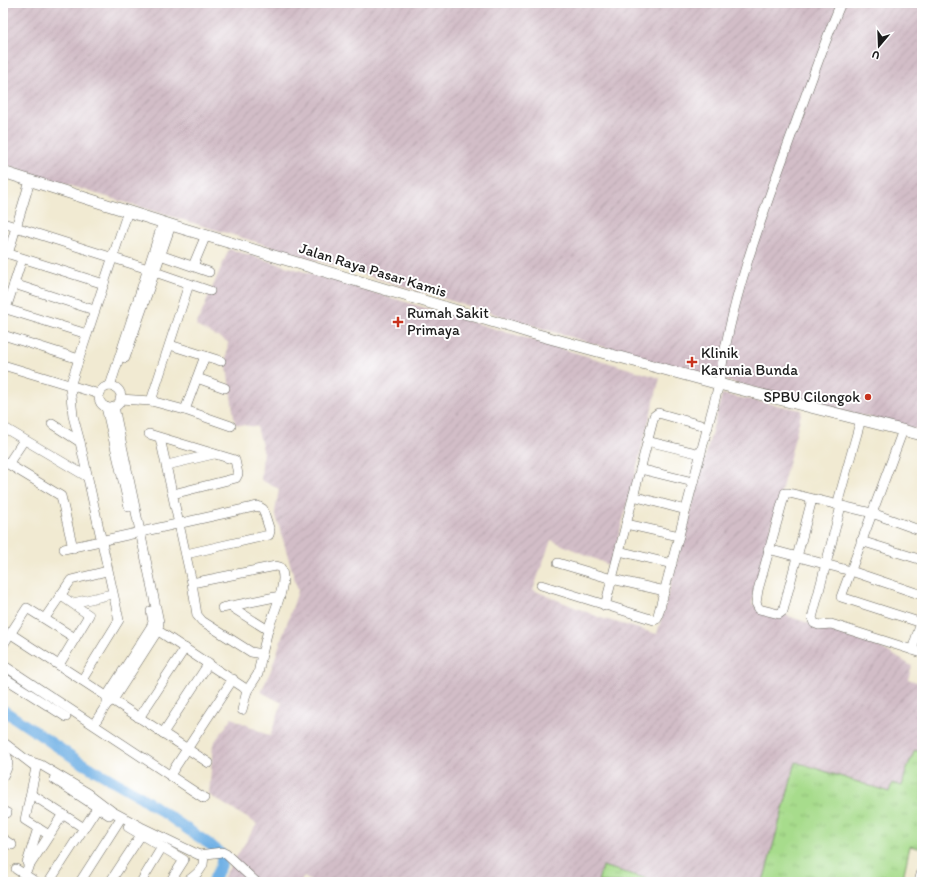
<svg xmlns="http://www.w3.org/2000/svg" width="925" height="885" viewBox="0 0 925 885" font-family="Itim,sans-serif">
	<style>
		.industrial { fill: url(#industrial-furrows) }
		.grass { fill: url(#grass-tufts); stroke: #627c54 }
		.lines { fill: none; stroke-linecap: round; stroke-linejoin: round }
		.river { stroke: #71b1e5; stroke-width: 11 }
		.minor-casing { stroke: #67645c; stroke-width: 10 }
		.major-casing { stroke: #67645c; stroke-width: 12 }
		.minor { stroke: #fff; stroke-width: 9 }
		.major { stroke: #fff; stroke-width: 11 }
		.poi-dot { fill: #c8321e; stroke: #fff; stroke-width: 1.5 }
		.labels { text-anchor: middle; stroke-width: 4; stroke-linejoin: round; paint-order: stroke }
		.street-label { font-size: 15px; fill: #1c1c1c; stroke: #fff }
		.poi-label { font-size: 15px; fill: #1c1c1c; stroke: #fff; text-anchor: start }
	</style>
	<defs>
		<pattern id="industrial-furrows" width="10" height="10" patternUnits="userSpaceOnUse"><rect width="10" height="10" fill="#d2bdc7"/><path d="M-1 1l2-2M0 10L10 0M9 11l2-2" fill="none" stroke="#b4a2aa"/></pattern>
		<pattern id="grass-tufts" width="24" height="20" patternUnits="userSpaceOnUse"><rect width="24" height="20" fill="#a7dc8c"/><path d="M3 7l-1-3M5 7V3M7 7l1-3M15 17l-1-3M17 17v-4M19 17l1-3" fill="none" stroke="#8fbc78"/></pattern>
	</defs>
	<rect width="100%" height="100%" fill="#fff"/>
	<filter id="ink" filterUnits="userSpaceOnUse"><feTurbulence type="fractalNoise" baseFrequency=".025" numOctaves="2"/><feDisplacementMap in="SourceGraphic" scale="8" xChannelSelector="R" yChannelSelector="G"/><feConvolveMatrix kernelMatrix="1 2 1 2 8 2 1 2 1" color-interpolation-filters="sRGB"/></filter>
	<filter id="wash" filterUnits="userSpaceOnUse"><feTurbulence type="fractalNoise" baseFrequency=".012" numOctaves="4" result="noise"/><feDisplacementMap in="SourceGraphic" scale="16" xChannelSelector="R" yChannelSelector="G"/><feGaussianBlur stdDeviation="0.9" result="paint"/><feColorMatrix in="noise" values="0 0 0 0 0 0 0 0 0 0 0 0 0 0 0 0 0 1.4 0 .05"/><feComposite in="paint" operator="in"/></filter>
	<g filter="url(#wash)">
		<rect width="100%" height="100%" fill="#f1ead2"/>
		<g class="industrial">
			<polygon points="3,3 922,3 922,431 663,365 44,178 3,164"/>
			<polygon points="229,249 660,378 611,566 551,540 533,590 601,618 657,634 722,394 802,410 752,604 880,647 912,666 908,679 922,684 922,753 915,750 907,768 902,786 889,793 796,762 763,882 659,882 602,866 598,882 312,882 304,877 300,882 231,882 223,878 257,824 209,795 213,744 232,718 270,736 282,703 261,692 271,670 298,591 275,512 279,489 261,480 263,450 257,427 235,424 226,361 228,342 196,326"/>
		</g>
		<g class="grass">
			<polygon points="915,750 922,753 922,849 910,846 902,882 763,882 796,762 889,792 892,783 902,786 907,768"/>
			<polygon points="602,866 659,882 598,882"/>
		</g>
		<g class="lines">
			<polyline class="river" points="3,710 80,762 135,793 212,846 222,855 221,866 212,882"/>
		</g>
	</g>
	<g filter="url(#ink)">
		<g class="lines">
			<defs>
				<g id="minor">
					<polyline points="3,223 148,269"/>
					<polyline points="3,252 104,284"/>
					<polyline points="8,254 30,181"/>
					<polyline points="160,255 209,272"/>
					<polyline points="193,266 206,235"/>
					<polyline points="155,272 210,291"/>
					<polyline points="14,284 94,310"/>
					<polyline points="3,308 87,334"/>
					<polyline points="6,309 22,259"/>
					<polyline points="3,335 79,359"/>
					<polyline points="170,345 221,361"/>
					<polyline points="125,358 171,225"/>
					<polyline points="3,365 99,394"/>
					<polyline points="197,378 225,388"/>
					<polyline points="110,386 163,222"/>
					<circle cx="110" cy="397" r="11"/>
					<polyline points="120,399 151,401 185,410 231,426"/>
					<polyline points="151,401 189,284"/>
					<polyline points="106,407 129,507"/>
					<polyline points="185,410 205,356"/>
					<polyline points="52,424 80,442"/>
					<polyline points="3,427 86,476"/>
					<polyline points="903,430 841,597 922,623"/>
					<polyline points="149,434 235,460 238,474 236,478 173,494"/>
					<path d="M160,438L192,583L197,615L202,621L251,652L262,654C264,646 266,638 268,630C272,616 290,580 280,567L276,566L192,583"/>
					<polyline points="647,441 701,454"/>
					<polyline points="3,461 61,496 73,548"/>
					<polyline points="8,464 24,440"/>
					<polyline points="167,465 214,454"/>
					<polyline points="640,469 693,482"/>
					<polyline points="633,496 686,510"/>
					<polyline points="812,499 783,611 779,614 759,609 756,603 758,590 785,493 789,493 872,513 922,531"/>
					<polyline points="837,505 861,419"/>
					<polyline points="841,506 812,618 814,623 819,625 831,624 922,653"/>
					<polyline points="626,524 679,536"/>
					<polyline points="861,541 922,560"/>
					<polyline points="64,549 258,506 263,509 270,531 269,535 186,554"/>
					<polyline points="768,549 851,571 922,595"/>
					<polyline points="619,551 672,564"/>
					<polyline points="558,563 612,579 665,591"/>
					<path d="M541,585L654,620L657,619L719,384C732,293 764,211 795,125C810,84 824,43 841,3"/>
					<polyline points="73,603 112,594"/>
					<polyline points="230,606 268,630"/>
					<polyline points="605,606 654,416 658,413 708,427"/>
					<polyline points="222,608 280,596"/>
					<polyline points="45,618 71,580 107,571"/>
					<polyline points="154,628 243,687 247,691 242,710"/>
					<polyline points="11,634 209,763"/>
					<polyline points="3,645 27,608 75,638"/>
					<polyline points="912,650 922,620"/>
					<polyline points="3,665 204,798"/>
					<polyline points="59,665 89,615 60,595"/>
					<polyline points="3,677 66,717"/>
					<polyline points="82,680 119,620 80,442 73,416 70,386 128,211"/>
					<polyline points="247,691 258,674 262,654"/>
					<polyline points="107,704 107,696 151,627 153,622 151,611"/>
					<polyline points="139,718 185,648"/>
					<polyline points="94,724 107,704 113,700 158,630 159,622 114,407"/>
					<polyline points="163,733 209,663"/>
					<polyline points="3,742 33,765"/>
					<path d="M3,751C11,758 8,768 3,776"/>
					<polyline points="29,761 41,765 88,793 113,812 141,827 199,855 222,852 226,854 256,882"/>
					<polyline points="36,768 25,820 49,835"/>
					<polyline points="170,775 233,679"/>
					<polyline points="54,779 109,815"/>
					<polyline points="31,794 84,828"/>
					<polyline points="3,811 7,813"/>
					<polyline points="128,827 184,860 170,882"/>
					<polyline points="3,839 12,845"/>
					<polyline points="27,863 38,828"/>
					<polyline points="16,869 36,882"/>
					<polyline points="24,874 63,814"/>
					<polyline points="49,882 97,808"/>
					<polyline points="80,882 119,821"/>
					<polyline points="110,882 141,835"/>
					<polyline points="141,882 162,847"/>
					<path d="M186,882C196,875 206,868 203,856"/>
					<polyline points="919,882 922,871"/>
				</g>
				<polyline id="major" points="3,172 171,225 531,333 719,384 922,435"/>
			</defs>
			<use href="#minor" class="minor-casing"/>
			<use href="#major" class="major-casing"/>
			<use href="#minor" class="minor"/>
			<use href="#major" class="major"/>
		</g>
	</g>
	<g class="poi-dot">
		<path d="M396 316h4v4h4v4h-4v4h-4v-4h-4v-4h4z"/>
		<path d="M690 356h4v4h4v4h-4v4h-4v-4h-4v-4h4z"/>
		<circle cx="868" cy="397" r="4"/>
	</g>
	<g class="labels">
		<g class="street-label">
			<text transform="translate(373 270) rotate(17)" y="5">Jalan Raya Pasar Kamis</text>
		</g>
		<g class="poi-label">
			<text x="407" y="318">Rumah Sakit<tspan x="407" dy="17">Primaya</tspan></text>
			<text x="701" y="358">Klinik<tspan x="701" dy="17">Karunia Bunda</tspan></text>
			<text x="860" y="402" text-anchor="end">SPBU Cilongok</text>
		</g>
	</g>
	<rect width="925" height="885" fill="none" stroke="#fff" stroke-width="16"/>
	<g transform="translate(879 46) rotate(199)" stroke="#ffffff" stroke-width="3" paint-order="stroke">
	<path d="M0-3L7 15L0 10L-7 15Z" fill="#1c1c1c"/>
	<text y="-6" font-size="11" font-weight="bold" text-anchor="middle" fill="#1c1c1c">U</text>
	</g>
</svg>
